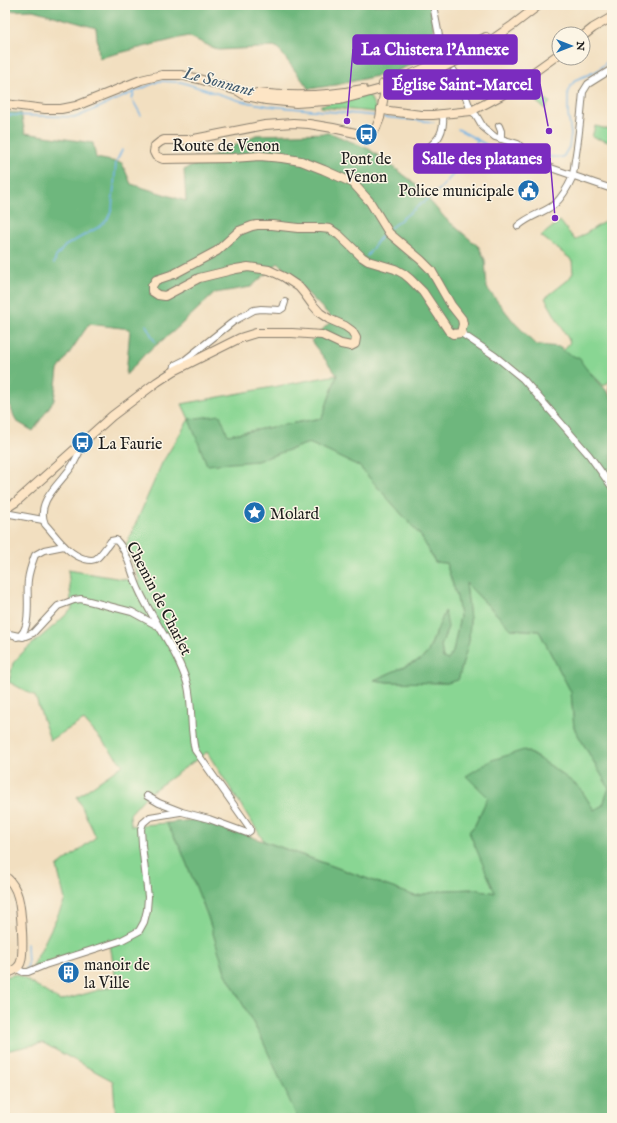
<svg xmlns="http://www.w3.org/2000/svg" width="617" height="1123" viewBox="0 0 617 1123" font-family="'IM FELL English',serif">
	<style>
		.green { fill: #89d693; stroke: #527958 }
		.forest { fill: #6eb77d; stroke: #456a4c }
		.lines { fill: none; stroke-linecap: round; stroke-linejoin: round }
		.stream { stroke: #70b3e5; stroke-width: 1.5 }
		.street-casing { stroke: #877e6e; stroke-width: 8 }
		.secondary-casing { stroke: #877e6e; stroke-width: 10 }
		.street { stroke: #fff; stroke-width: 6 }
		.secondary { stroke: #fde5c5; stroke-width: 8 }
		.labels { text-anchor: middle; stroke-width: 3; stroke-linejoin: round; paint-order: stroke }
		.street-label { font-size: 16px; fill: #1c1c1c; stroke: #fcf5e5 }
		.poi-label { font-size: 16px; fill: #1c1c1c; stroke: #fcf5e5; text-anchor: start }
		.water-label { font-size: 17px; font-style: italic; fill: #3e586c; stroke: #fcf5e5 }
		.leader { fill: none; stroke: #7b2cbf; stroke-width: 1.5 }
		.callout-dot { fill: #7b2cbf; stroke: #fcf5e5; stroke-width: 1.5 }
		.callout { fill: #7b2cbf; stroke: #7b2cbf; stroke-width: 1.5 }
		.callout-label { font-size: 17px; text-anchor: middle; font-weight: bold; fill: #fff }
	</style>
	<rect width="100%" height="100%" fill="#fcf5e5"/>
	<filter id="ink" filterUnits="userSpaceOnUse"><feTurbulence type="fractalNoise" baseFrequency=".025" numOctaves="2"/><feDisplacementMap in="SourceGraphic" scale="8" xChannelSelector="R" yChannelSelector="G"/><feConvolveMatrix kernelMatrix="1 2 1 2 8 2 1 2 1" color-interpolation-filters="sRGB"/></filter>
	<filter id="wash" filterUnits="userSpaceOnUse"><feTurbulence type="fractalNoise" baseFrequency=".012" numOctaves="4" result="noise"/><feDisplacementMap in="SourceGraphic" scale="16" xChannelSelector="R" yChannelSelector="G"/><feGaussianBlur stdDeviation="0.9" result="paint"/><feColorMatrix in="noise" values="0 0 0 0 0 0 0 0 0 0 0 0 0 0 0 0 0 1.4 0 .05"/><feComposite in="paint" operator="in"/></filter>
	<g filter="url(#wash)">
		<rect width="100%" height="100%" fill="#f2dfc0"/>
		<g class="green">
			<polygon points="539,94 550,102 545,109 534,100"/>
			<polygon points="369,95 377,111 375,112 321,107 321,105"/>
			<polygon points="595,126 612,130 612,143 592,137"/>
			<polygon points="612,217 612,379 604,386 582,364 563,351 570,342 545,298 568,280 573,273 572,260 541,236 560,221 575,240"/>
			<polygon points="337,375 322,418 228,435 189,419 207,464 257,461 309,443 359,466 421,536 435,562 446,563 457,597 460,616 453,652 448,660 443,658 441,646 448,627 435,634 428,652 422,659 374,680 387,682 447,683 458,680 469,641 470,619 466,583 511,629 539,631 571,692 574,728 609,788 603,805 594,810 580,788 551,766 525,750 488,797 475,825 469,832 496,893 475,889 445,890 415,896 264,841 207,752 148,794 130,814 131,826 166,823 180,847 208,917 225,972 262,1039 298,1118 116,1118 113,1081 43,1043 5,1051 5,977 17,974 60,1001 117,985 109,939 32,968 65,900 57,867 96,837 77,797 123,765 84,720 50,740 35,696 9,682 13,663 24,651 55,625 72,609 68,570 140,582 126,546 162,463 189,419 182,404"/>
		</g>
		<g class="forest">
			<polygon points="5,5 430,5 437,53 395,72 336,85 309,89 277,47 218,50 188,36 99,58 96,28 33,10 5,11"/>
			<path d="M5,112L21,113L25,133L93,143L96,158L122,163L131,184L186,201L184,170L256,135L330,133L369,149L412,181L445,218L479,247L485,260L487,288L514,322L537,345L561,347L563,351L580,359C586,372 603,384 612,398V1118H298L296,1115L262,1039L225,972L208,917L180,847L166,823L202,819L415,896L445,890L475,889L495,893L469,832L475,825L488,797L466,776L492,760L524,750L551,766L580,788L594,810L603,805L609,788L574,728L571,692L539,631L511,629L466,583L470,619L469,641L458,680L447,683L387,682L374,680L422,659L428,652L445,611L448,627L441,646L443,658L448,660L453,652L460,616L457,597L446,563L435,562L421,536L359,466L309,443L257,461L207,465L189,419L220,415L228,435L322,418L337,375L311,341L333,319L278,263L251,287L215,293L174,331L145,354L126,375L130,329L89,324L58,370L54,400L33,431L16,421L5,393Z"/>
		</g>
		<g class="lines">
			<g class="stream">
				<polyline points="134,93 132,99 141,115"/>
				<polyline points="5,116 7,115 77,117 159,81 181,82 241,101 269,106 378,116"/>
				<polyline points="384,117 434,122"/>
				<polyline points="458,129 494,149 521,152"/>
				<polyline points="525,152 552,157 563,157 569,147 571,134 568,114 568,91 575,80 597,71 607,62 612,47"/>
				<polyline points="390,228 439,190 466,160 478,140"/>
				<polyline points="367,256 382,235 385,232"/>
				<polyline points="54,263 56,257 65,246 97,228 107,220 112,209 116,162 122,150"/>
				<polyline points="146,325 155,342"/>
				<polyline points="26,969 28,965 27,944"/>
			</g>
		</g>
	</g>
	<g filter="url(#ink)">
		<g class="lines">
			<defs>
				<g id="street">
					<polyline points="433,5 439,36 449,60"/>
					<polyline points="454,71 460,81 471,111 476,115 483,127 495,137 518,144 521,147 525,156 533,163 548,167 612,189"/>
					<polyline points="499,126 501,131 501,139"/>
					<polyline points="502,153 513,154 523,158 527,158"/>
					<path d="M418,157C434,142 445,138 443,114"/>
					<path d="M518,226C530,215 544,213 555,204C562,197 568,187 572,178C574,172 574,166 575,160C579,137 581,114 583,92L588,84L612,69"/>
					<polyline points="461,333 495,356 523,379 589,455 612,487"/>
					<polyline points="174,371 175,365 185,360 234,321 254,310 261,309 280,310 283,308 285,302"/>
					<polyline points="612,385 611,391 612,397"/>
					<path d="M79,445L81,449C78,454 76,460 72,466C61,483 35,501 45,524C57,537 67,554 85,559C89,560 94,561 97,558C100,556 108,545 111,541L116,540C129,553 131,574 139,590C154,623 178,651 188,686C191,700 191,715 192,729C193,736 193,743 195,750L250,828V831L247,833L209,819L182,812L159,803L147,796"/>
					<polyline points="5,513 43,520"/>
					<polyline points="5,633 23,637 33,633 58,606 74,600 81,599 132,612 156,625"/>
					<path d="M17,637C33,632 26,593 28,580C29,571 32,563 35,555L44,550L64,546"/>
					<polyline points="17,969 23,972 28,972 45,965 120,941 139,931 144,922 147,910 148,897 142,845 141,829 143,823 150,817 180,812"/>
					<polyline points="5,1114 7,1118"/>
				</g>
				<g id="secondary">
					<polyline points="583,36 593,28 612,17"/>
					<polyline points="405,77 448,58 486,37"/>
					<path d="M257,93C292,97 328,96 363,89"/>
					<polyline points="5,104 45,109 61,109 76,106 141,80 162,75 181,75 199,79 238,91 246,96 266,100 296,103 340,100 400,84 446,66 463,58 490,41 513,25 539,5"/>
					<polyline points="381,109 389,111 421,115 433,115 471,111 485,104 502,95 559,54"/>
					<polyline points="5,509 16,502 112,416 157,382 174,371 240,338 256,333 292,333 322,335 341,344 351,346 355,344 356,338 352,331 345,326 329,319 320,313 312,304 304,293 299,287 284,277 269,270 248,267 236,269 199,278 165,296 158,295 152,291 152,286 156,280 174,274 217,251 239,231 252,226 257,225 272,225 298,228 321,228 330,229 339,235 362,257 368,261 395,269 404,274 410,279 423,292 449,331 453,334 461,333 463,324 462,319 451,305 431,270 421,260 389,233 386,228 370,202 353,183 324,170 301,161 282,158 260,156 233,158 163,159 156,156 154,152 155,146 160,142 164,140 189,140 265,125 293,123 309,124 333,128 360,134 366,134 376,128 380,118 384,95 383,84"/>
					<path d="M5,876C11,881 16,889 18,897C21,908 25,954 20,964C17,970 11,972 5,974"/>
				</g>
			</defs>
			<use href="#street" class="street-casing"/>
			<use href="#secondary" class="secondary-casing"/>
			<use href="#street" class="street"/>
			<use href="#secondary" class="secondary"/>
		</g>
	</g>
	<defs>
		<symbol id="bus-disc" viewBox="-11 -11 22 22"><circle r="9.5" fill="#1f6fb2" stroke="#fcf5e5"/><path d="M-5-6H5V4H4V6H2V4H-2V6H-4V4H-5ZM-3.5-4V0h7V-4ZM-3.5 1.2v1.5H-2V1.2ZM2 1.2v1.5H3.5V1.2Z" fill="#fff"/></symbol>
		<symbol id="civic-disc" viewBox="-11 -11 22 22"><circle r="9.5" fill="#1f6fb2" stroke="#fcf5e5"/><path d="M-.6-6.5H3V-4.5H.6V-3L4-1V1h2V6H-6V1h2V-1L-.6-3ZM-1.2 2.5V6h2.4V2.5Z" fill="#fff"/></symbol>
		<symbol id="sight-disc" viewBox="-11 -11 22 22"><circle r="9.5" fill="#1f6fb2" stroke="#fcf5e5"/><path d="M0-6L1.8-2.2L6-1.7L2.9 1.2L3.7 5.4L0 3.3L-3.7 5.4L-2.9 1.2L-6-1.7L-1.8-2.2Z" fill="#fff"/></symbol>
		<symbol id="building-disc" viewBox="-11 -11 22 22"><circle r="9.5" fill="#1f6fb2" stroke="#fcf5e5"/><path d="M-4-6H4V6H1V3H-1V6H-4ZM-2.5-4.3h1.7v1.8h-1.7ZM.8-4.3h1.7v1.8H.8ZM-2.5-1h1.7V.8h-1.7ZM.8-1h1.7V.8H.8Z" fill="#fff"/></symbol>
	</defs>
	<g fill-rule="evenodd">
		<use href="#bus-disc" x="354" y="122" width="25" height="25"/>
		<use href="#civic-disc" x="516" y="178" width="25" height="25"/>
		<use href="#bus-disc" x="70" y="430" width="25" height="25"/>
		<use href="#sight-disc" x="242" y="500" width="25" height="25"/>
		<use href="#building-disc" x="56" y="960" width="25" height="25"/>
	</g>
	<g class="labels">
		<g class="street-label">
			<text x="226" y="151">Route de Venon</text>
			<text transform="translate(160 598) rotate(63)" y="6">Chemin de Charlet</text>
		</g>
		<g class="poi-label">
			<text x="366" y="164" text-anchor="middle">Pont de<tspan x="366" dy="18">Venon</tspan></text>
			<text x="514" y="196" text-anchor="end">Police municipale</text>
			<text x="98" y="449">La Faurie</text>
			<text x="270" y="519">Molard</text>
			<text x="84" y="970">manoir de<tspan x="84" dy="18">la Ville</tspan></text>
		</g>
		<g class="water-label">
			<text transform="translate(219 81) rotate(15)" y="6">Le Sonnant</text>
		</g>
	</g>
	<path class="leader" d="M347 121L353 49M549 131L540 84M555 218L550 158"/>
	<g class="callout-dot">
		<circle cx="347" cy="121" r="4"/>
		<circle cx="549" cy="131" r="4"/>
		<circle cx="555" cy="218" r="4"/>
	</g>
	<g class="callout">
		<rect x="353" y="35" width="164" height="29" rx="4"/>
		<rect x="384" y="70" width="156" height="29" rx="4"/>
		<rect x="414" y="144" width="136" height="29" rx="4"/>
	</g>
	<g class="callout-label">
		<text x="435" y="55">La Chistera l’Annexe</text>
		<text x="462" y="90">Église Saint-Marcel</text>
		<text x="482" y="164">Salle des platanes</text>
	</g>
	<rect width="617" height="1123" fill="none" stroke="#fcf5e5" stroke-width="20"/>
	<g transform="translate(571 46) rotate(90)"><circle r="19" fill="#fcf5e5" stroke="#a29e95"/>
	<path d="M0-3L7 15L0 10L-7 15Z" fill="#1f6fb2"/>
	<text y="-6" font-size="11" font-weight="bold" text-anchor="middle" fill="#1c1c1c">N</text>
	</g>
</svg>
